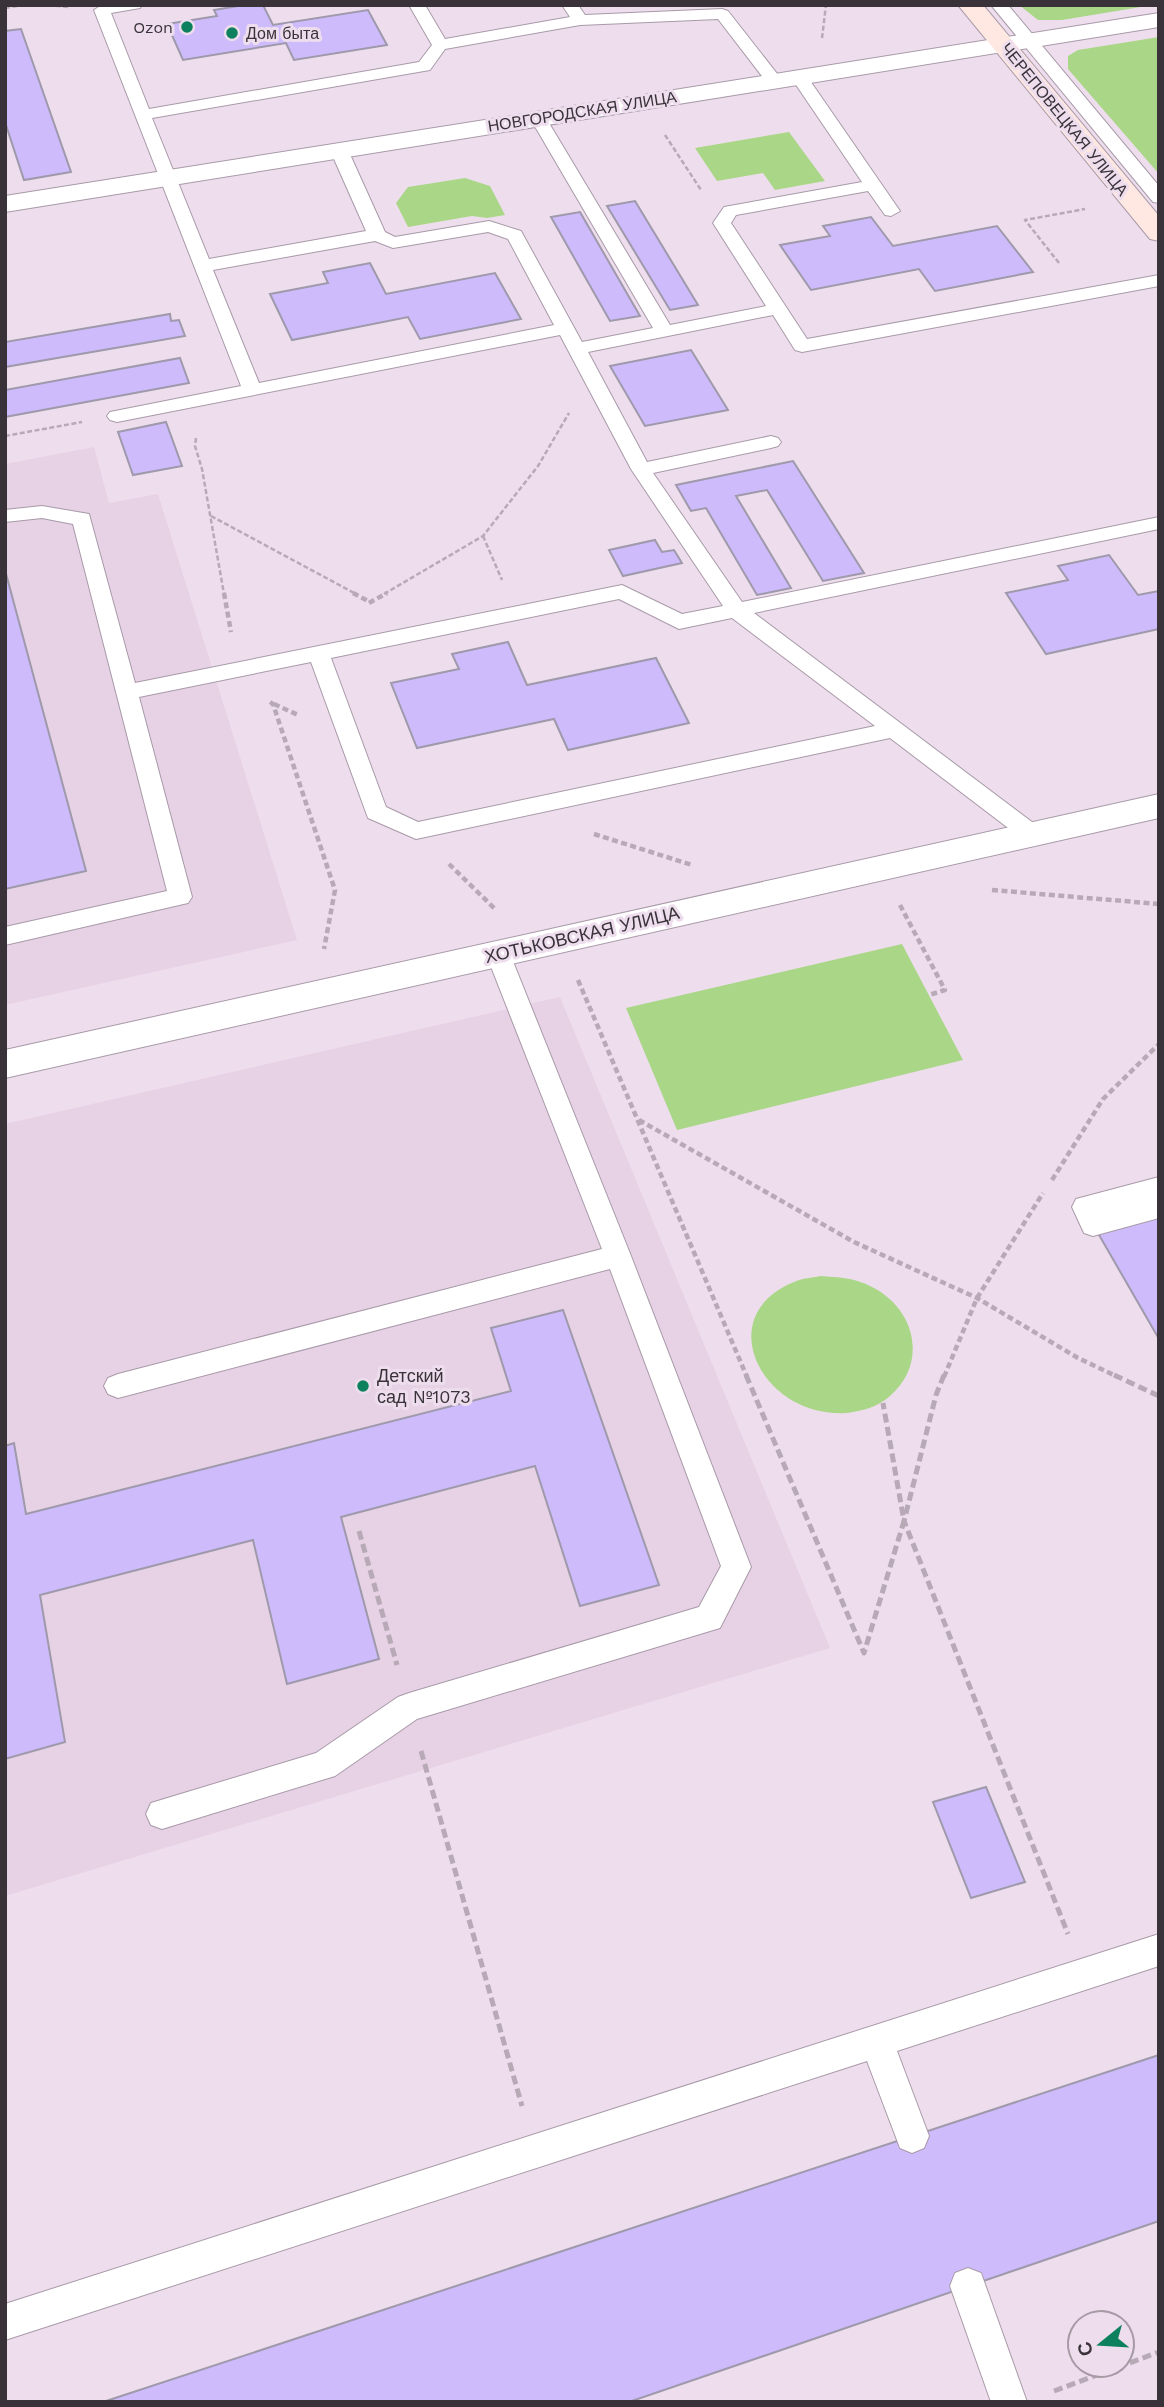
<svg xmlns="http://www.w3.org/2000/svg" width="1164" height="2407" viewBox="0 0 1164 2407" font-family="'Work Sans',sans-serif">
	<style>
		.built { fill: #e7d1e5 }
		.green { fill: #aad688 }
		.building { fill: #cebbfc; stroke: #9e99ab; stroke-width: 2 }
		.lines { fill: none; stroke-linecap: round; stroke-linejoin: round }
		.lane-casing { stroke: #a89aa8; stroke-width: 2 }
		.street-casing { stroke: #a89aa8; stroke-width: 2 }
		.secondary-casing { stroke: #a89aa8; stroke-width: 2 }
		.path-far2 { stroke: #b7aab6; stroke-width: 2.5; stroke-dasharray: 5 2.5; stroke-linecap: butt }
		.path-far1 { stroke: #b7aab6; stroke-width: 4.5; stroke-dasharray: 6 3.5; stroke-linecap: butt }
		.path { stroke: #b7aab6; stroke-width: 5; stroke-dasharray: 9 4.5; stroke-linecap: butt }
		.lane { fill: #fff; fill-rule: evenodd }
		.street { fill: #fff; fill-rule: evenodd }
		.secondary { fill: #ffe8e2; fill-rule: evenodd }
		.poi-dot { fill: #0d805e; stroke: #eedeed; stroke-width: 2.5 }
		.labels { text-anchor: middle; stroke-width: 6; stroke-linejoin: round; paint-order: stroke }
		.far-poi-label { font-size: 16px; fill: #393339; stroke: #eedeed; text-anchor: end }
		.far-street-label { font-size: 16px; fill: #393339; stroke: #eedeed }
		.street-label { font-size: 18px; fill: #393339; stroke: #eedeed }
		.poi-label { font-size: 18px; fill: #393339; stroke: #eedeed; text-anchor: start }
	</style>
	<rect width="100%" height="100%" fill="#eedeed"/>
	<g class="built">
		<polygon points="94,447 109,503 158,494 297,940 5,1005 5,464"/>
		<polygon points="560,997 830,1648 5,1896 5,1124"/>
	</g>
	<g class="green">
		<polygon points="1019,5 1153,5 1062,20 1038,20"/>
		<polygon points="1159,37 1159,174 1068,69 1068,56 1078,50"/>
		<polygon points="789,132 825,181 775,190 763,173 717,181 695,148"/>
		<polygon points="465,178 490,186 505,215 487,218 472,216 408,227 396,203 408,187"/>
		<polygon points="902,944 963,1060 677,1130 626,1008"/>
		<path d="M820,1276C838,1277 856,1278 872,1287C916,1309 928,1363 890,1396C878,1407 862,1411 846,1413C762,1418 710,1316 794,1282C802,1278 812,1278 820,1276Z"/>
	</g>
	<g class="building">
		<polygon points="244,5 263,5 273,25 368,10 387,45 294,60 286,43 183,60 167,24 217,16 214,10"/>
		<polygon points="21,29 71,172 24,180 5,122 5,31"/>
		<polygon points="635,201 698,305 670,310 607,206"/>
		<polygon points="580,212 640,316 610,321 551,217"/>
		<polygon points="871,217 893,246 997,226 1033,272 935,291 919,269 811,290 780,245 830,236 823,226"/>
		<polygon points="370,263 386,294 495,273 521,319 420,339 408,317 292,340 270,294 328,283 323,272"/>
		<polygon points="170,314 171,321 179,320 185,336 5,367 5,342"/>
		<polygon points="691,350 728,410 645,426 610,366"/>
		<polygon points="180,358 189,383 5,417 5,390"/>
		<polygon points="166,422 182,466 133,475 118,432"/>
		<polygon points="793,461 864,573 823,581 767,490 736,496 791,588 757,595 706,508 691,511 676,485"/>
		<polygon points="655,540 662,552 674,550 682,563 623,576 609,550"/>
		<polygon points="1109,555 1138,595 1159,591 1159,629 1046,654 1006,593 1068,580 1058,566"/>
		<polygon points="5,570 86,871 5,889"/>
		<polygon points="508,642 527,685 656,658 689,723 568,750 554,719 417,748 391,683 459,669 452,654"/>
		<polygon points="1159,1211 1159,1339 1095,1228"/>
		<polygon points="563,1310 659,1585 580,1606 535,1466 341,1517 379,1659 287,1684 253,1540 40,1595 65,1742 5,1759 5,1446 14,1443 26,1514 511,1391 491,1328"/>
		<polygon points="986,1787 1025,1882 971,1898 933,1802"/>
		<polygon points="1159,2055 1159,2221 629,2402 103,2402"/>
	</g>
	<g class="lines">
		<defs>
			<g id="lane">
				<path d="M102,5H142L140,8L111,13L149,109L419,62L432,45L409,5H425L445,39L570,17L562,5H578L585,15L722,9L728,11L782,80L780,84H768L718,19L580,25L445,49L430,70L424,71L152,118L209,259L366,231L330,150L339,145L348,150L385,232L395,237L489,221L521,231L582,342L653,328L530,118L538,113L546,118L670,325L766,306L713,223L724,207L862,182L790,76L798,71L804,72L900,211L891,216L885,215L868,191L736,215L731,223L807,339L1159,275V286L802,352L795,350L773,315L588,352L647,462L771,436L778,438L781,442L778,446L771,448L653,473L742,602L1159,517V529L754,613L1040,828L1044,834L1040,840L1032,842L1024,840L890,738L416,839L368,818L311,662L139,697L192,897L188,903L5,945V927L167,891L73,524L42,518L5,522V510L42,506L89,514L135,683L622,585L682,614L723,606L631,469L560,335L117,422L110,420L107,416L110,412L241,386L94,10ZM488,232L508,239L554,325L259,383L213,270L375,241L393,248ZM619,599L679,629L732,618L875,726L418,822L386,807L331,658Z"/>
				<polygon points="991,5 1008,5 1159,186 1159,203 1153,202"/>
				<polygon points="498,945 507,948 510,954 631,1256 751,1567 720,1628 417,1719 335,1776 162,1829 151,1825 146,1814 151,1803 316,1753 398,1697 409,1693 699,1607 721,1566 610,1269 118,1398 108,1394 104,1386 108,1378 118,1374 602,1249 486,954 489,948"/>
				<polygon points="1159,1177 1159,1218 1093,1236 1084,1233 1072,1207 1076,1199"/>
				<polygon points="1159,1934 1159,1966 897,2051 929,2136 924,2148 912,2153 900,2148 867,2061 5,2340 5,2304"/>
				<polygon points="968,2268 981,2273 1027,2402 991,2402 950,2286 955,2273"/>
			</g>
			<g id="street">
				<polygon points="1159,13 1159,27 5,212 5,196"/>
				<polygon points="1159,794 1159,818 5,1078 5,1050"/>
			</g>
			<polygon id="secondary" points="958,5 983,5 1159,216 1159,241 1150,239"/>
		</defs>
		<use href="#lane" class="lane-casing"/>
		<use href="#street" class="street-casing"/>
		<use href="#secondary" class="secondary-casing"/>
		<g class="path-far2">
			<polyline points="48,5 68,7"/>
			<polyline points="5,8 23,5"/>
			<polyline points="822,38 826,5"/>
			<polyline points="665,135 701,190"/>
			<polyline points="1059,263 1025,220 1085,209"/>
			<polyline points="5,436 82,422"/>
			<polyline points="196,438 195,446 202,469 224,594"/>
			<polyline points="211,516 356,594"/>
			<polyline points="483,536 502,580"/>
			<polyline points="384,594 483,536 538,466 569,413"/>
		</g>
		<g class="path-far1">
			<polyline points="224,593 231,632"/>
			<polyline points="353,593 370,602"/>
			<polyline points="369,603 387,593"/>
			<polyline points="270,702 273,704 335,890 324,949"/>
			<polyline points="274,704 298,715"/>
			<polyline points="594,834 692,865"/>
			<polyline points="449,864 495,909"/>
			<polyline points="992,890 1159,904"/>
			<polyline points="900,905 945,990 929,995"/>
			<polyline points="578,980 747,1377"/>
			<polyline points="639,1120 854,1242 977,1298 1078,1358 1118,1377"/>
			<polyline points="1052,1180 1103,1099 1159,1044"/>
			<polyline points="944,1377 977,1298 1043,1193"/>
		</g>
		<g class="path">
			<polyline points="746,1375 864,1653 904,1521 883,1403"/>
			<polyline points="944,1375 936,1395 904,1521 1068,1934"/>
			<polyline points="1114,1375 1159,1396"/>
			<polyline points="359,1531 397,1665"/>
			<polyline points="421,1751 522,2106"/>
			<polyline points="1054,2391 1159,2352"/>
		</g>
		<use href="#lane" class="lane"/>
		<use href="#street" class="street"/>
		<use href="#secondary" class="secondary"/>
	</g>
	<g class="poi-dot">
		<circle cx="187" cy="27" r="7"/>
		<circle cx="232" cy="33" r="7"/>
		<circle cx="363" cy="1386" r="7"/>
	</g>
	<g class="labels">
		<g class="far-poi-label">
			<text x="173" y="33">Ozon</text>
			<text x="246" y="39" text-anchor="start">Дом быта</text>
		</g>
		<g class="far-street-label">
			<text transform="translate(582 111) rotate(-9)" y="6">НОВГОРОДСКАЯ УЛИЦА</text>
			<text transform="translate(1065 119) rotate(51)" y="6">ЧЕРЕПОВЕЦКАЯ УЛИЦА</text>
		</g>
		<g class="street-label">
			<text transform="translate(582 935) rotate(-13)" y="6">ХОТЬКОВСКАЯ УЛИЦА</text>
		</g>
		<g class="poi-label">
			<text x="377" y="1382">Детский<tspan x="377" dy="21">сад №1073</tspan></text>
		</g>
	</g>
	<rect width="1164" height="2407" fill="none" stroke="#393339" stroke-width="14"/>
	<g transform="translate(1101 2344) rotate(252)"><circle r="33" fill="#eedeed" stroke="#a69aa5" stroke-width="2"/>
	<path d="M0-5L12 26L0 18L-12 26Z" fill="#0d805e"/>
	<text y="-10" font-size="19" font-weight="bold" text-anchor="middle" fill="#393339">С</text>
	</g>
</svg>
